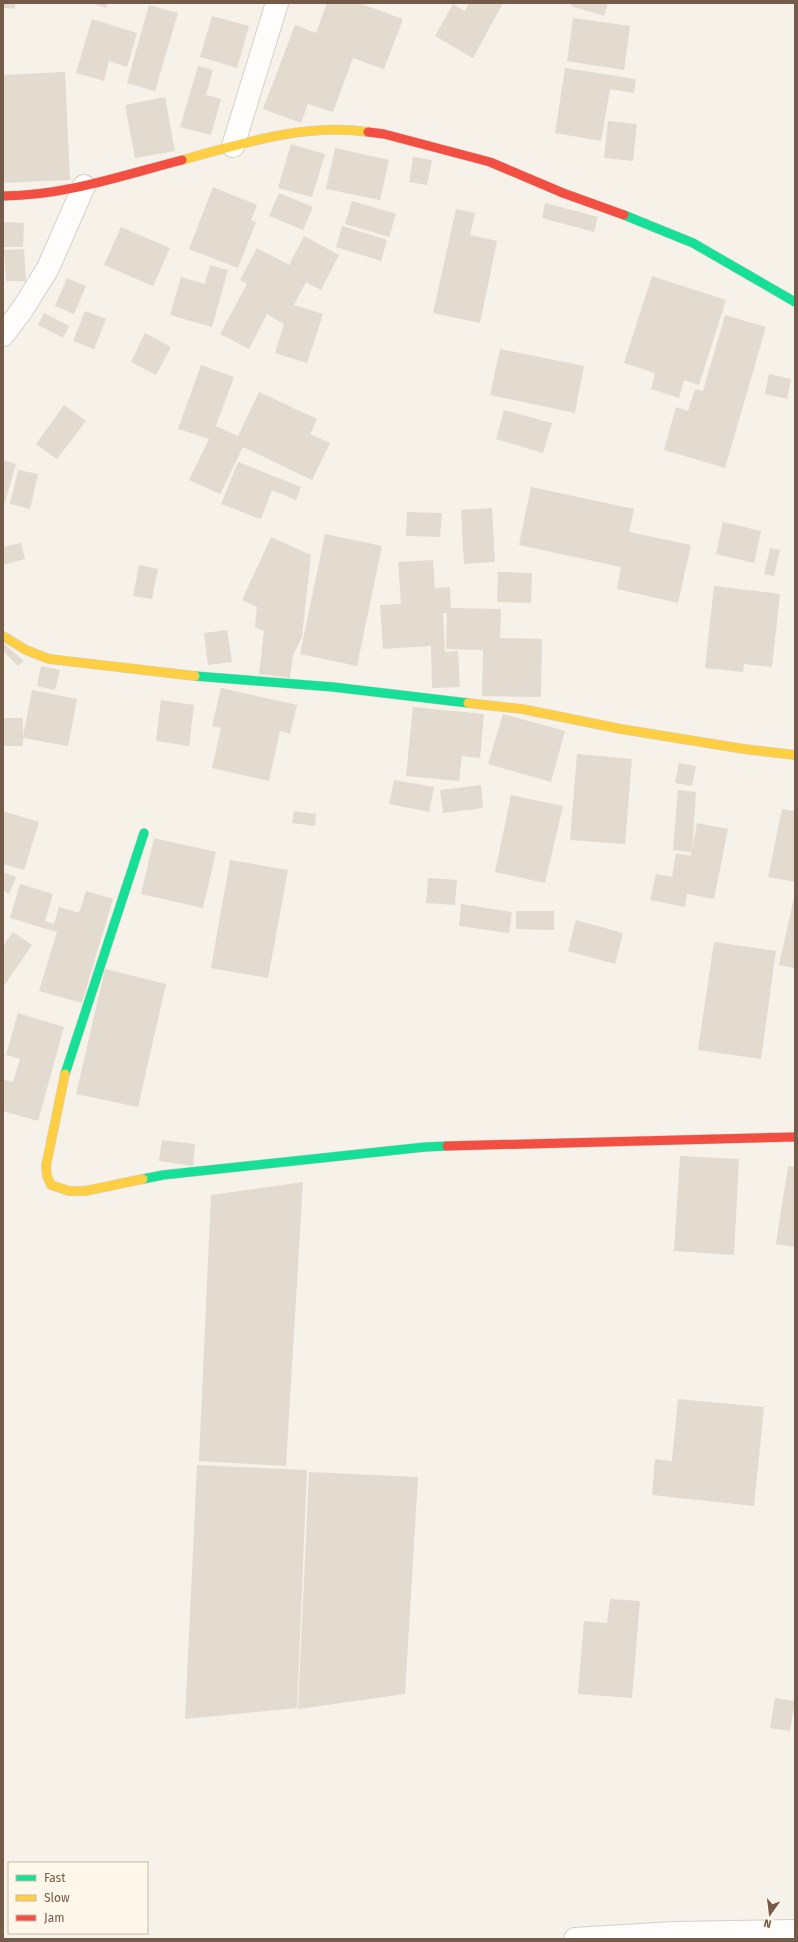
<svg xmlns="http://www.w3.org/2000/svg" width="798" height="1942" viewBox="0 0 798 1942" font-family="'Fira Sans',sans-serif">
	<style>
		.building { fill: #e3dad0 }
		.lines { fill: none; stroke-linecap: round; stroke-linejoin: round }
		.street-casing { stroke: #d5cfc7; stroke-width: 24 }
		.fast-casing { stroke: #d5cec6; stroke-width: 10 }
		.slow-casing { stroke: #d5cec6; stroke-width: 10 }
		.jam-casing { stroke: #d5cec6; stroke-width: 10 }
		.street { stroke: #fefdfc; stroke-width: 22 }
		.fast { stroke: #16e098; stroke-width: 9 }
		.slow { stroke: #ffcf43; stroke-width: 9 }
		.jam { stroke: #f24e42; stroke-width: 9 }
	</style>
	<rect width="100%" height="100%" fill="#f6f2e9"/>
	<g class="building">
		<polygon points="3,3 15,3 15,9 3,8"/>
		<polygon points="97,3 108,3 106,8 96,5"/>
		<polygon points="327,3 359,3 403,19 384,69 353,58 333,112 308,104 301,123 263,109 295,25 316,33"/>
		<polygon points="469,3 503,3 473,58 435,36 453,4 465,11"/>
		<polygon points="572,3 608,3 604,16 571,6"/>
		<polygon points="149,5 178,13 155,91 127,83"/>
		<polygon points="212,16 249,26 237,68 200,57"/>
		<polygon points="573,18 630,26 624,70 567,61"/>
		<polygon points="92,19 137,33 127,67 109,61 104,81 76,73"/>
		<polygon points="198,66 213,70 206,95 221,99 211,135 180,127"/>
		<polygon points="565,68 636,79 634,93 610,89 601,141 555,133"/>
		<polygon points="65,72 70,180 3,183 3,75"/>
		<polygon points="165,97 175,151 135,158 125,105"/>
		<polygon points="608,121 637,124 633,161 604,158"/>
		<polygon points="291,144 325,154 312,197 278,188"/>
		<polygon points="335,148 389,160 380,200 326,189"/>
		<polygon points="413,157 432,160 427,185 409,182"/>
		<polygon points="213,187 257,205 251,220 256,222 238,268 189,249"/>
		<polygon points="279,193 313,207 303,230 269,216"/>
		<polygon points="352,201 396,214 389,237 345,224"/>
		<polygon points="545,203 598,217 594,232 542,218"/>
		<polygon points="456,209 475,213 470,235 497,241 480,323 433,313"/>
		<polygon points="3,222 24,223 23,247 3,247"/>
		<polygon points="342,226 387,240 381,261 336,247"/>
		<polygon points="121,227 170,248 153,286 104,265"/>
		<polygon points="304,236 339,255 321,290 306,282 294,305 323,314 307,363 275,353 284,324 267,314 249,349 220,334 247,284 240,280 257,248 289,265"/>
		<polygon points="24,249 26,281 6,281 4,250"/>
		<polygon points="210,265 228,270 212,327 170,315 181,277 205,284"/>
		<polygon points="652,276 726,300 699,385 684,380 679,398 651,389 655,373 624,363"/>
		<polygon points="67,278 86,286 74,314 55,306"/>
		<polygon points="85,311 106,319 94,349 73,341"/>
		<polygon points="44,313 69,326 63,338 38,325"/>
		<polygon points="725,315 766,327 725,468 664,450 676,407 688,411 695,389 703,391"/>
		<polygon points="145,333 171,347 156,375 131,362"/>
		<polygon points="500,349 584,366 575,413 490,395"/>
		<polygon points="201,365 234,377 216,426 238,436 259,392 317,419 310,434 330,443 312,480 243,447 220,494 189,480 209,439 178,429"/>
		<polygon points="769,374 791,379 787,399 765,394"/>
		<polygon points="64,405 86,421 57,459 36,444"/>
		<polygon points="504,410 552,423 543,453 496,439"/>
		<polygon points="3,460 16,464 3,509"/>
		<polygon points="238,462 301,487 296,500 272,490 261,519 221,504"/>
		<polygon points="18,470 38,474 30,509 10,504"/>
		<polygon points="531,487 634,509 629,532 691,545 678,603 617,589 621,567 519,545"/>
		<polygon points="492,508 495,562 464,564 461,510"/>
		<polygon points="407,512 442,513 440,537 406,536"/>
		<polygon points="723,522 761,531 754,563 716,554"/>
		<polygon points="325,534 382,546 357,666 300,654"/>
		<polygon points="271,537 311,555 302,637 293,655 290,678 259,674 264,631 255,627 257,607 242,600"/>
		<polygon points="21,543 25,559 3,565 3,547"/>
		<polygon points="770,548 780,550 774,576 764,574"/>
		<polygon points="433,560 435,588 450,587 451,608 501,609 500,638 542,639 541,697 482,696 483,650 446,649 447,613 443,613 445,652 458,651 460,687 432,688 431,646 383,649 380,605 401,604 398,562"/>
		<polygon points="139,565 158,569 152,599 133,596"/>
		<polygon points="498,572 532,573 531,603 497,602"/>
		<polygon points="714,586 780,594 772,667 744,664 743,672 705,668"/>
		<polygon points="227,630 232,662 208,665 204,633"/>
		<polygon points="3,643 24,661 18,666 3,651"/>
		<polygon points="41,666 60,670 55,690 37,686"/>
		<polygon points="221,688 297,705 290,734 280,731 269,781 212,768 221,728 212,726"/>
		<polygon points="32,690 77,699 68,746 23,738 23,746 3,746 3,718 23,718 23,737"/>
		<polygon points="161,700 194,705 189,746 156,741"/>
		<polygon points="413,707 484,714 480,758 462,756 459,781 406,776"/>
		<polygon points="503,714 565,731 551,782 488,764"/>
		<polygon points="577,754 632,759 625,844 570,840"/>
		<polygon points="679,763 696,766 692,786 675,783"/>
		<polygon points="394,780 434,787 429,812 389,804"/>
		<polygon points="481,785 483,808 443,813 440,790"/>
		<polygon points="678,790 696,792 692,852 673,850"/>
		<polygon points="511,795 563,806 545,883 495,872"/>
		<polygon points="782,809 795,811 795,882 768,877"/>
		<polygon points="3,811 39,822 24,870 3,864"/>
		<polygon points="294,811 316,814 315,826 292,823"/>
		<polygon points="697,823 728,829 714,899 687,894 685,907 650,900 656,874 672,877 676,853 691,856"/>
		<polygon points="154,838 216,852 203,908 141,894"/>
		<polygon points="230,860 288,870 268,978 211,968"/>
		<polygon points="3,872 16,877 9,894 3,891"/>
		<polygon points="428,878 457,880 455,905 426,903"/>
		<polygon points="20,884 53,894 45,921 54,924 59,907 79,913 86,891 113,899 82,1003 39,991 57,932 10,918"/>
		<polygon points="795,893 795,968 779,965"/>
		<polygon points="461,904 512,912 509,933 459,926"/>
		<polygon points="516,911 554,911 554,930 516,929"/>
		<polygon points="576,920 623,933 615,964 568,951"/>
		<polygon points="13,932 32,945 4,986 3,946"/>
		<polygon points="714,942 776,951 761,1059 698,1050"/>
		<polygon points="105,969 166,984 138,1107 76,1094"/>
		<polygon points="18,1013 64,1027 38,1121 3,1111 4,1080 13,1082 20,1059 6,1055"/>
		<polygon points="162,1140 195,1144 193,1166 159,1161"/>
		<polygon points="680,1156 739,1159 734,1255 674,1251"/>
		<polygon points="788,1166 795,1167 795,1247 776,1244"/>
		<polygon points="303,1182 286,1466 199,1461 211,1195"/>
		<polygon points="678,1399 764,1407 754,1506 652,1495 655,1459 672,1461"/>
		<polygon points="197,1465 307,1470 297,1708 185,1719"/>
		<polygon points="309,1472 418,1477 405,1694 298,1709"/>
		<polygon points="610,1599 640,1601 632,1698 578,1694 584,1621 607,1623"/>
		<polygon points="775,1698 795,1701 790,1731 770,1728"/>
	</g>
	<g class="lines">
		<defs>
			<g id="street">
				<polyline points="233,146 277,3"/>
				<polyline points="3,335 22,310 48,268 84,186"/>
				<polyline points="575,1939 673,1933 795,1931"/>
			</g>
			<g id="fast">
				<polyline points="624,215 693,243 795,302"/>
				<polyline points="195,676 333,687 468,703"/>
				<polyline points="65,1074 144,833"/>
				<polyline points="143,1179 163,1175 425,1147 447,1146"/>
			</g>
			<g id="slow">
				<path d="M182,160C244,143 304,123 368,132"/>
				<polyline points="3,636 26,650 49,659 195,676"/>
				<polyline points="468,703 522,709 621,729 744,749 795,755"/>
				<polyline points="65,1074 46,1166 47,1176 51,1185 69,1191 85,1191 143,1179"/>
			</g>
			<g id="jam">
				<polyline points="368,132 384,134 490,162 563,193 624,215"/>
				<path d="M3,196C64,196 124,175 182,160"/>
				<polyline points="447,1146 795,1137"/>
			</g>
		</defs>
		<use href="#street" class="street-casing"/>
		<use href="#fast" class="fast-casing"/>
		<use href="#slow" class="slow-casing"/>
		<use href="#jam" class="jam-casing"/>
		<use href="#street" class="street"/>
		<use href="#fast" class="fast"/>
		<use href="#slow" class="slow"/>
		<use href="#jam" class="jam"/>
	</g>
	<rect width="798" height="1942" fill="none" stroke="#745a49" stroke-width="8"/>
	<rect x="8" y="1862" width="140" height="72" fill="#fff7e9" stroke="#c7b8a9"/>
	<rect x="16" y="1875" width="20" height="6" fill="#16e098" stroke="#c7b8a9"/>
	<text x="44" y="1882" font-size="12" fill="#745a49">Fast</text>
	<rect x="16" y="1895" width="20" height="6" fill="#ffcf43" stroke="#c7b8a9"/>
	<text x="44" y="1902" font-size="12" fill="#745a49">Slow</text>
	<rect x="16" y="1915" width="20" height="6" fill="#f24e42" stroke="#c7b8a9"/>
	<text x="44" y="1922" font-size="12" fill="#745a49">Jam</text>
	<g transform="translate(770 1914) rotate(194)" stroke="#fff7e9" stroke-width="3" paint-order="stroke">
	<path d="M0-3L7 15L0 10L-7 15Z" fill="#745a49"/>
	<text y="-6" font-size="11" font-weight="bold" text-anchor="middle" fill="#745a49">N</text>
	</g>
</svg>
